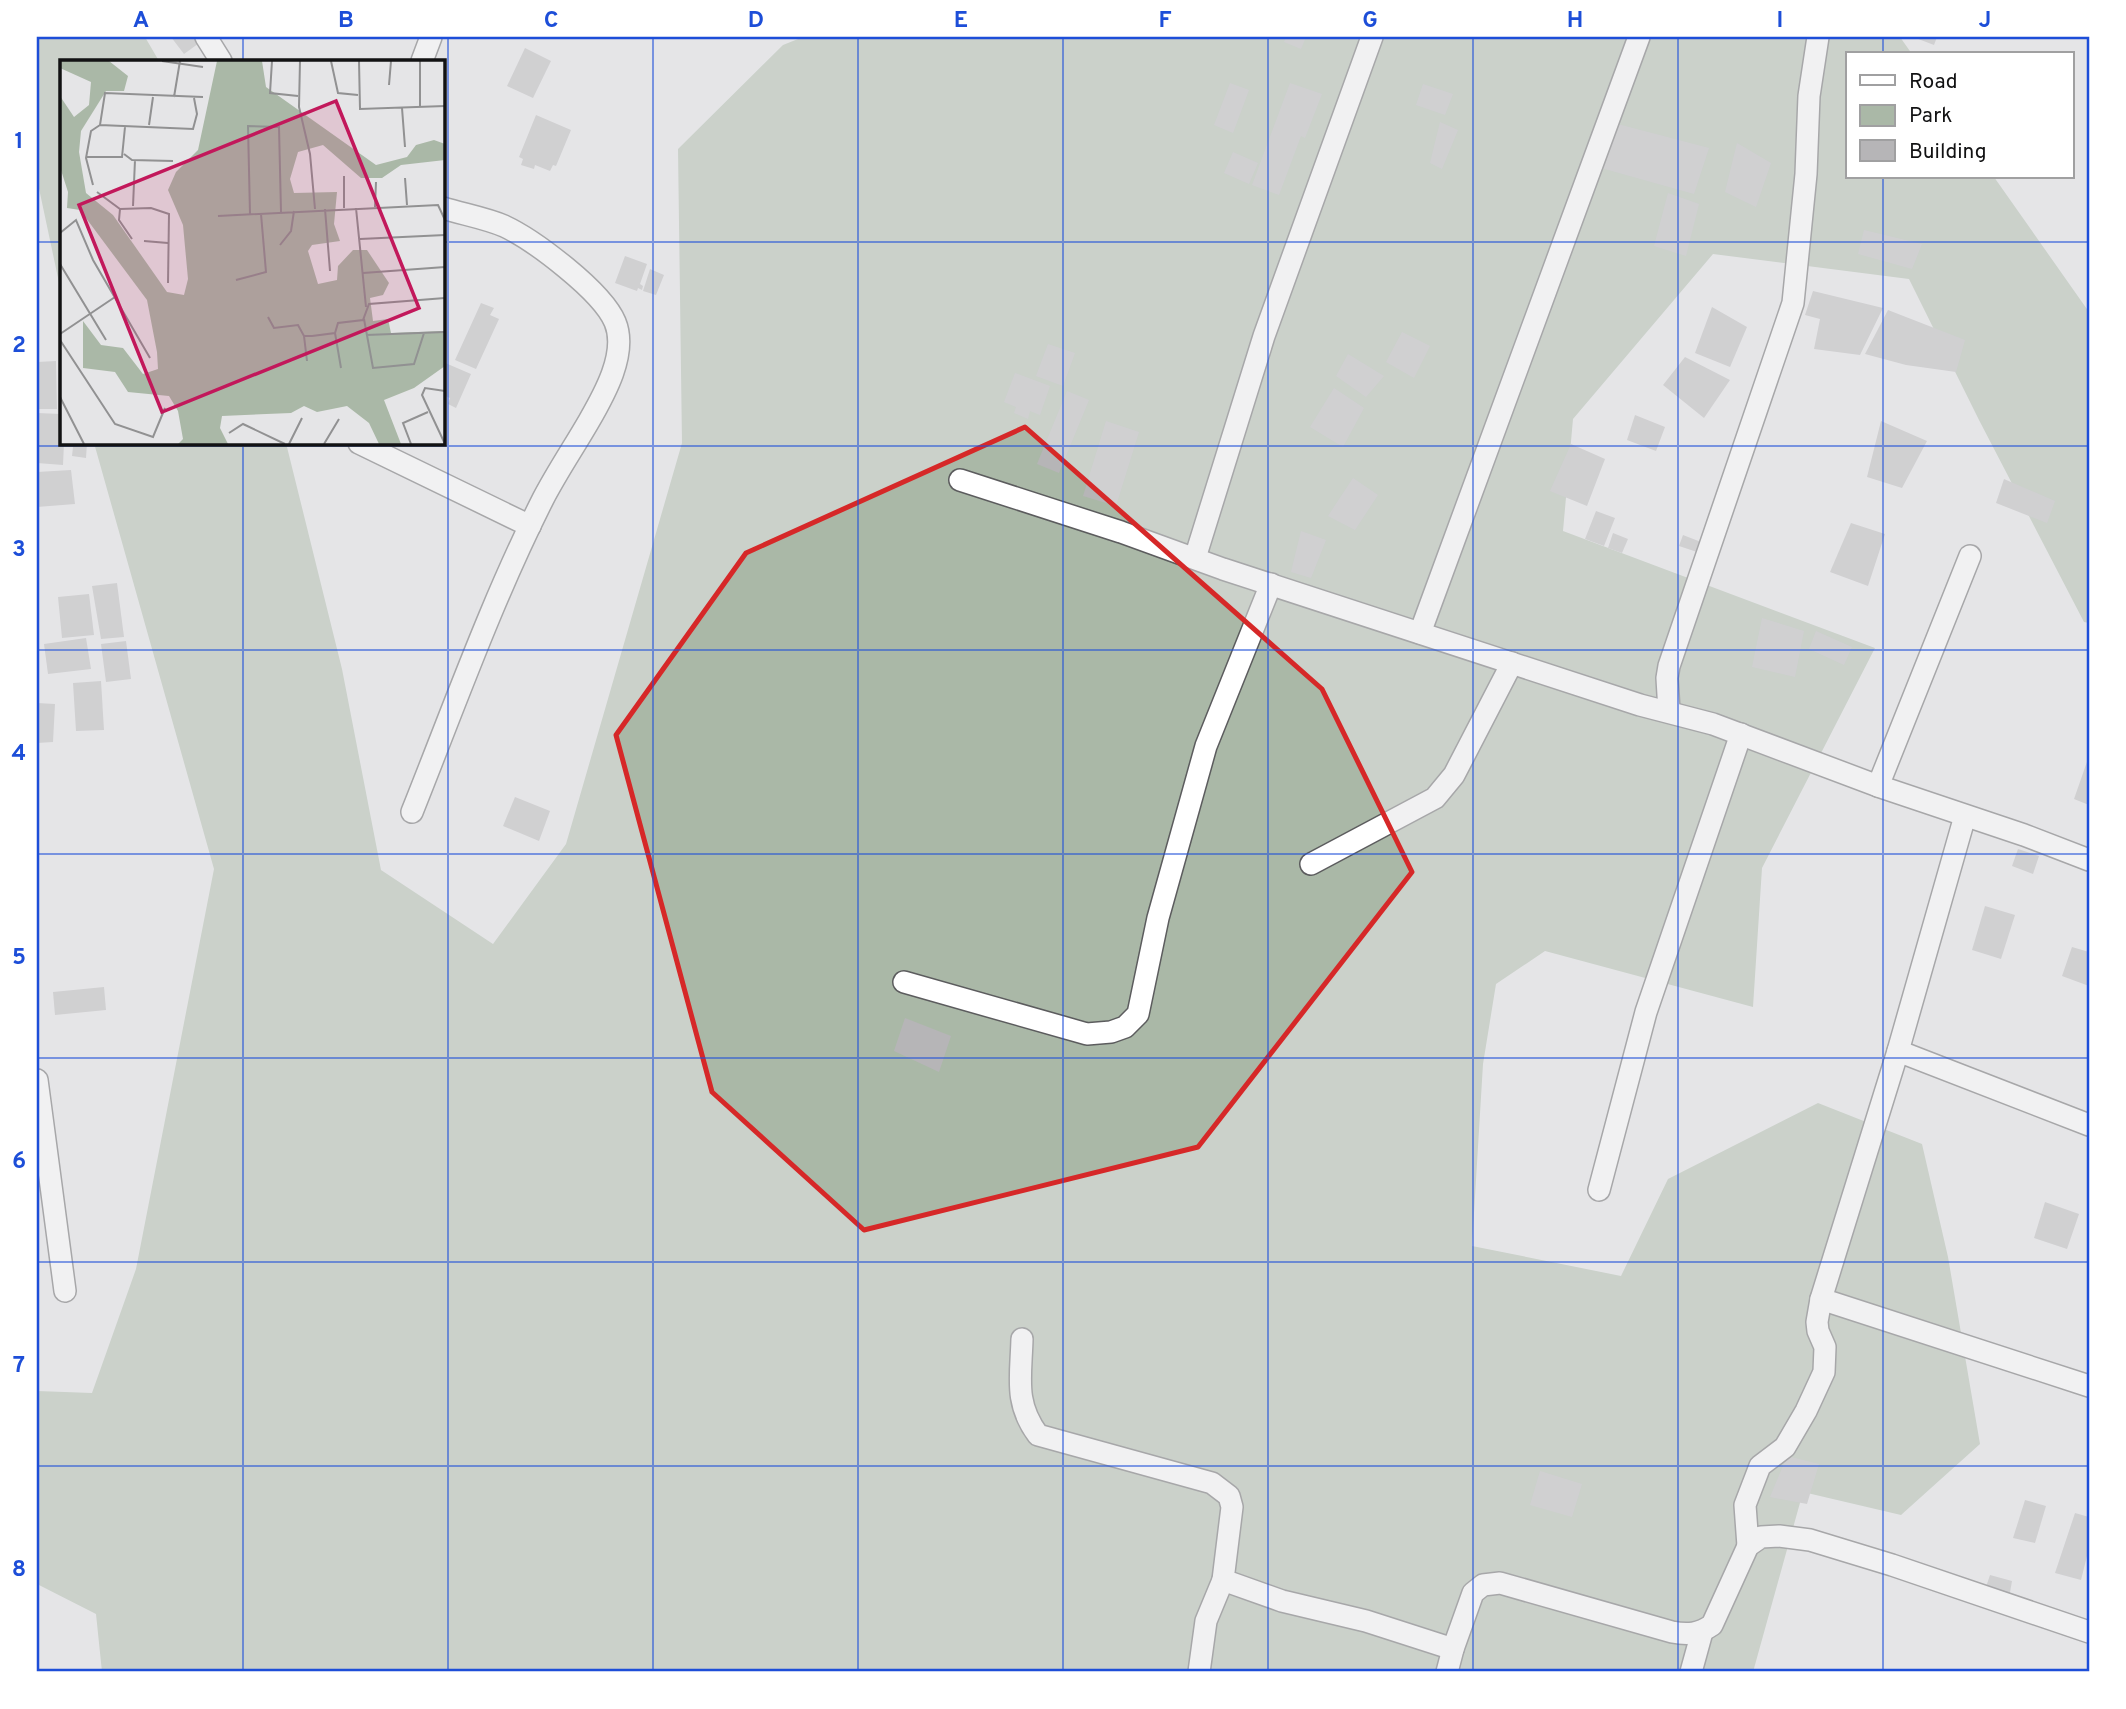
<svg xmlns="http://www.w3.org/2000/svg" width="2126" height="1709" viewBox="0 0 2126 1709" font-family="Overpass,sans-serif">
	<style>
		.green { fill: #aab8a7 }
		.building { fill: #b6b5b7 }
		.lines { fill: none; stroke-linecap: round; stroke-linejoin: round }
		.street-casing { stroke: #5c5c5e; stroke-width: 24 }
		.street { stroke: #fff; stroke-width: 21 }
		.marked { fill: none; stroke: #d62828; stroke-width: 5; stroke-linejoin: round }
		.grid { fill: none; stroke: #1d4ed8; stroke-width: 2; stroke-opacity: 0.55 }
		.inset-road { fill: none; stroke: #919192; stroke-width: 2 }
		.view { fill: #c2185b; fill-opacity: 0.15; stroke: #c2185b; stroke-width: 3.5 }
		.inset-edge { fill: none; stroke: #121213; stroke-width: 3.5 }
		.neatline { fill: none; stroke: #1d4ed8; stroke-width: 2.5 }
		.grid-label { font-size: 23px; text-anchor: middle; font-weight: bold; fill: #1d4ed8 }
	</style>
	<rect width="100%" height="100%" fill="#e5e5e7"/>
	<g class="green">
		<polygon points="37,37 145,37 159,61 61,61 61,292 37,179"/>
		<polygon points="803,37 1900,37 1912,54 1848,54 1848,177 1994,177 2089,312 2089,623 2084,622 1979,420 1909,279 1713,254 1573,419 1563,531 1875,648 1762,868 1753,1007 1545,951 1496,984 1483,1064 1472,1246 1621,1276 1668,1179 1818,1103 1922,1144 1948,1257 1980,1444 1901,1515 1803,1492 1753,1672 102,1672 96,1614 37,1584 37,1391 92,1393 136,1269 214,869 94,443 286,443 342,669 381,870 493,944 566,844 682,443 678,149 783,45"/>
	</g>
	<g class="building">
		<polygon points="171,37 200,37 202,41 184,54"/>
		<polygon points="1286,37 1306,37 1301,49 1284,42"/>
		<polygon points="1913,37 1937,37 1934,45"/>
		<polygon points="525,48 551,61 533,98 507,86"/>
		<polygon points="1230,83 1249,90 1233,133 1214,125"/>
		<polygon points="1290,83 1322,94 1305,138 1301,136 1279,195 1252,185"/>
		<polygon points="1423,84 1453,94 1445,115 1416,105"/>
		<polygon points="536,115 571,130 556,166 553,165 550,171 535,165 534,169 521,165 523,159 519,157"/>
		<polygon points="1440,122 1458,130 1442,169 1430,163"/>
		<polygon points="1610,122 1709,148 1694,194 1594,166"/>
		<polygon points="1737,143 1771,163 1756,207 1725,192"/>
		<polygon points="1233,152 1258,163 1249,184 1224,173"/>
		<polygon points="1668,193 1699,204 1686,256 1654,246"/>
		<polygon points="1864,230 1922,244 1912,269 1858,254"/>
		<polygon points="625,256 647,264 640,284 643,286 642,290 638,288 637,291 615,283"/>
		<polygon points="650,269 664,275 656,295 643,291"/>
		<polygon points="1813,291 1883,308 1860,355 1814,349 1820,319 1805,315"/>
		<polygon points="481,303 494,308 490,315 499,319 476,369 455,360"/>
		<polygon points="1712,307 1747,327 1730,367 1695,353"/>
		<polygon points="1888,310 1965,340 1956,372 1906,365 1865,354"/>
		<polygon points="1402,332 1430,346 1414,378 1386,362"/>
		<polygon points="1048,344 1075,353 1063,386 1036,376"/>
		<polygon points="1348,354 1384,376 1366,397 1336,376"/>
		<polygon points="1685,357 1730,380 1704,418 1663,385"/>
		<polygon points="56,361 57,409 37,409 37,362"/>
		<polygon points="443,362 471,374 456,408 448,404 450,398 443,395"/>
		<polygon points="1015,373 1050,386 1040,415 1030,411 1028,419 1014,413 1016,407 1004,402"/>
		<polygon points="1334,388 1364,408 1343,447 1310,427"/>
		<polygon points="1067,391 1089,400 1059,473 1037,464"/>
		<polygon points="37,413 61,414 61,443 64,443 63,465 37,463"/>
		<polygon points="1635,415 1665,427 1656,451 1627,440"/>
		<polygon points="1106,421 1139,432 1116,506 1083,496"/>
		<polygon points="1881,421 1927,441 1902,488 1867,477"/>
		<polygon points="68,443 87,443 86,458 72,456 73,447 67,446"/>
		<polygon points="1571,444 1605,459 1587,506 1550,491"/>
		<polygon points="71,470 75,504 37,507 37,472"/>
		<polygon points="1353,478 1378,495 1355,530 1328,516"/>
		<polygon points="2004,479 2055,501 2047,523 1996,503"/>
		<polygon points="1596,511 1615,518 1604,546 1585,539"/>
		<polygon points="1851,523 1885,534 1868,586 1830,572"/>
		<polygon points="1301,531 1326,540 1311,578 1291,572"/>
		<polygon points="1613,533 1628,539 1622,553 1608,548"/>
		<polygon points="1683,535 1701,542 1697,552 1679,546"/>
		<polygon points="117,583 124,637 101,639 92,586"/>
		<polygon points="89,594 94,635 62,638 58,597"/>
		<polygon points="1762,618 1804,631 1795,677 1752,667"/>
		<polygon points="1816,631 1852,647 1844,665 1809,649"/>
		<polygon points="86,638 91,669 48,674 44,644"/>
		<polygon points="126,641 131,679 106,682 101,644"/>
		<polygon points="101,681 104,730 76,731 73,683"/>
		<polygon points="37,703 55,704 53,742 37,743"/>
		<polygon points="2089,756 2089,805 2074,799"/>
		<polygon points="515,797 550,811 539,841 503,826"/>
		<polygon points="2018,849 2039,856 2033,874 2012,866"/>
		<polygon points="1985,906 2015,915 2001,959 1972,950"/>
		<polygon points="2072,947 2089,952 2089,986 2062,976"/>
		<polygon points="104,987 106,1010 55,1015 53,992"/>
		<polygon points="905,1018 951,1036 939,1072 894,1051"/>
		<polygon points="2045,1202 2079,1214 2067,1249 2034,1238"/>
		<polygon points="1787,1456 1819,1464 1807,1504 1770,1497"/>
		<polygon points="1540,1471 1582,1484 1572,1517 1530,1505"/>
		<polygon points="2025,1500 2046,1506 2035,1543 2013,1538"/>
		<polygon points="2075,1513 2089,1517 2089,1548 2081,1580 2055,1573"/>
		<polygon points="1990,1575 2012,1581 2009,1598 1984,1593"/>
	</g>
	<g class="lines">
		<defs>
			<g id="street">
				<polyline points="206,37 221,61"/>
				<polyline points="422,61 431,37"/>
				<polyline points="359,443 530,526"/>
				<polyline points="960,480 1121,532 1223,569 1640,705 1713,724 1878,786 2024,835 2089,860"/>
				<polyline points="1195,558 1264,336 1372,37"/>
				<polyline points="1420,633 1639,37"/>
				<polyline points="1669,711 1667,678 1669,666 1793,303 1806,174 1809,96 1818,37"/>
				<polyline points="1878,786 1970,556"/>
				<path d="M412,812C454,707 492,600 543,499C557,472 574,447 589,421C604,395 628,353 615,322C602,291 534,240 504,226C485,218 462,214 443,208"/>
				<polyline points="1311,864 1435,798 1454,775 1512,663"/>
				<polyline points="904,982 1087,1034 1111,1032 1125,1027 1138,1014 1158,918 1206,746 1271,584"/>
				<polyline points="1898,1051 2089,1125"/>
				<polyline points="37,1080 65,1291"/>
				<polyline points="1599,1190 1646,1012 1741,734"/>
				<polyline points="1821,1299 2089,1386"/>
				<path d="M1022,1339C1021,1377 1014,1403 1038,1435L1212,1483L1229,1496L1232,1507L1223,1580L1282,1601L1366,1621L1453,1649L1473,1593L1483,1585L1500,1583L1672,1632C1688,1635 1699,1634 1712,1625L1748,1546L1761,1537L1779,1536L1810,1540L1892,1565L2089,1632"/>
				<polyline points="1748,1546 1745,1505 1760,1466 1785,1447 1806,1411 1824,1372 1825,1347 1818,1331 1817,1322 1821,1299 1898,1051 1965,816"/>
				<polyline points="1199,1672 1206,1621 1223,1580"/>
				<polyline points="1447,1672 1453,1649"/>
				<polyline points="1691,1672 1702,1632"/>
			</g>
		</defs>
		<use href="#street" class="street-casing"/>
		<use href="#street" class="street"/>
	</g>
	<path d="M0 0H2126V1709H0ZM1025,427L1322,689L1412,872L1198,1147L864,1230L712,1092L616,735L746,553Z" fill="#e5e5e7" fill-opacity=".55" fill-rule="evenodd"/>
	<path class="marked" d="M1025,427L1322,689L1412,872L1198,1147L864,1230L712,1092L616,735L746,553Z"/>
	<path class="grid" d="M243,37V61M448,37V1672M653,37V1672M858,37V1672M1063,37V1672M1268,37V1672M1473,37V1672M1678,37V1672M1883,37V54M1883,177V1672M37,242H61M443,242H2089M243,443V1672M37,446H2089M37,650H2089M37,854H2089M37,1058H2089M37,1262H2089M37,1466H2089"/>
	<g transform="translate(60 60)">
		<rect width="385" height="385" fill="#e5e5e7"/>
		<path d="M0,1H49L68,16L64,31H46L21,71L19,92L26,133L53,155L107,232L124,235L128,219L123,165L108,130L116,112L138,90L157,1H202L206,27L316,105L347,97L356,85L374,80L385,84V100L341,105L322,118H301L263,85L238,92L230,119L234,133L277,132L274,164L280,181L252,185L248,191L258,224L277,220L278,206L293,190H307L329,223L323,235L310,238L313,261L328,259L331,273L385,271V306L354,328L324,340L341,384H319L309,363L287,346L257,352L244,346L231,353L162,356L160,368L168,384H118L123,379L118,351L109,336L68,332L55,312L23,308V261L41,285L63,288L83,314L98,309L97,292L87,240L20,150L7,148L8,132L0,107V36L14,57L29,45L31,22L0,8Z" fill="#aab8a7"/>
		<path class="inset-road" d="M102,1L143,7M212,1L210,33L238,36M240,1L239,47L250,94L255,149M271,1L278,33L298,35M299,1L300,49L385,46M329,25L331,1M114,37L120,1M360,47V1M342,48L345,87M40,65L133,69L137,54L134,38M89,65L93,37M64,94L72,100L113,101M27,97H62L65,67M284,116V148M345,118L347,145M33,125L26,98L31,71L40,65L45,33L143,37M37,132L60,149L91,148L109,154L108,223M73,146L75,100M315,147L316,122M296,148L306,247M60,149L59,160L72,179M265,149L270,211M190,154L188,66L219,67L221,152M158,156L378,145L385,160M0,173L16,160L33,200L90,298M300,179L385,175M84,181L108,183M220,185L231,171L234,151M0,204L46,280M303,213L385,207M176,220L206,212L201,154M208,257L214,268L238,265L244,276H252L275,273L278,263L303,260L309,244L385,238M304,259L313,308L354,304L364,273M275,273L281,308M0,274L55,237M306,275L385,272M244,276L247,301M0,280L55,364L93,377L105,348M385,331L365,328L362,335L385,384M0,337L24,384M169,373L183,364L225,384M229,384L242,358M264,384L279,359M351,384L343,363L368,352"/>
		<path class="view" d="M276,41L359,248L102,352L19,145Z"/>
		<rect width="385" height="385" class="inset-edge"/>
	</g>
	<rect width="2126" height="1709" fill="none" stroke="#ffffff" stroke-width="77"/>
	<rect x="1846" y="52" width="228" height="126" fill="#ffffff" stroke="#a0a0a1" stroke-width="2"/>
	<rect x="1860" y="75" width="35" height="10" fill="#ffffff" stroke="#a0a0a1" stroke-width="2"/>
	<text x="1909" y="88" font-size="21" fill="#121213">Road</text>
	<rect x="1860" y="105" width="35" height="21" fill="#aab8a7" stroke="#a0a0a1" stroke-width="2"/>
	<text x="1909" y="122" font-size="21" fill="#121213">Park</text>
	<rect x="1860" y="140" width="35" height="21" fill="#b6b5b7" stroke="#a0a0a1" stroke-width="2"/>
	<text x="1909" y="158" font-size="21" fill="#121213">Building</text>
	<rect x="38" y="38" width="2050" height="1632" class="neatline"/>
	<g class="grid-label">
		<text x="141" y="27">A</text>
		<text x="346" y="27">B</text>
		<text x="551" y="27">C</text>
		<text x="756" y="27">D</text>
		<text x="961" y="27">E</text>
		<text x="1165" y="27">F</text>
		<text x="1370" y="27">G</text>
		<text x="1575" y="27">H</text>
		<text x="1780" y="27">I</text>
		<text x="1985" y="27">J</text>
		<text x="19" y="148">1</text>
		<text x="19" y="352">2</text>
		<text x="19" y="556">3</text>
		<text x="19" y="760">4</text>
		<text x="19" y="964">5</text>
		<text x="19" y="1168">6</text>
		<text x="19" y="1372">7</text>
		<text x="19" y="1576">8</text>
	</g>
</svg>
